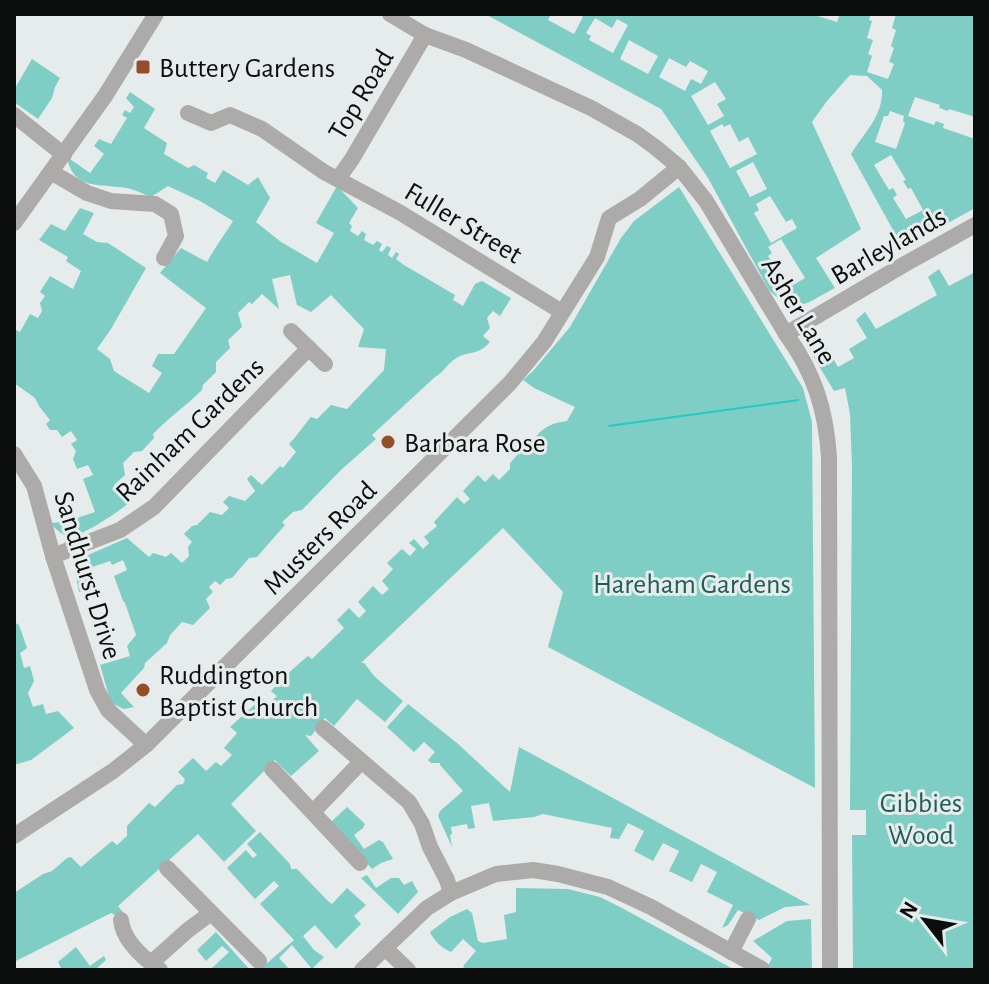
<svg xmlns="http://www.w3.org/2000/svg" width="989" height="984" viewBox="0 0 989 984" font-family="'Alegreya Sans',sans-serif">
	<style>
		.green { fill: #7fcec5; fill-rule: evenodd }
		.water { fill: #24cbbf }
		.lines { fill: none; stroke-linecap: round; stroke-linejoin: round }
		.minor { stroke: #adabaa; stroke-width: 16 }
		.poi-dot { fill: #944d27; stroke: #e6ebeb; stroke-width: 3 }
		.labels { text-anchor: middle; stroke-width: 6; stroke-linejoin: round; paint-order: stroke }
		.poi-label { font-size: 28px; fill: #0c0e0d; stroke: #e6ebeb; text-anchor: start }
		.street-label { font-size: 28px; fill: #0c0e0d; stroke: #e6ebeb }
		.park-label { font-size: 28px; fill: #1f5d57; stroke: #e6ebeb }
	</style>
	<rect width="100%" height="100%" fill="#e6ebeb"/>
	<g class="green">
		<path d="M485,14H536L539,16L541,14H551L548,20L574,34L583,17L579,14H811L837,22L840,14H871L869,20L872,21L867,38L873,40L868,54L872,56L867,72L888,79L894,64L889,62L894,48L891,46L896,30L892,28L896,14H975V117L949,109L948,111L939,108L940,105L915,97L908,116L934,125L936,121L944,124L943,128L975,139V208L903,248L851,154C864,133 883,116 882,90L867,76L850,75L827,101L812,122L861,229L816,258L835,288C806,303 795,317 769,290L708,178L661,109ZM595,18L612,28L617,19L628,25L613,53L589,40L591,36L586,33ZM629,40L658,56L648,74L620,59ZM669,58L686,67L690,61L708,71L701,84L691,79L685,91L659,77ZM715,82L726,99L717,104L724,116L708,125L691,96ZM890,111L904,116L903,121L905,123L896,149L875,142L884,116H888ZM722,124L724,127L730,124L739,142L748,137L757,154L730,168L710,131ZM891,155L906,180L903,181L908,189L911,188L923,210L906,219L893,198L897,195L893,188L889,190L874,165ZM753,162L767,189L750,197L736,171ZM770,196L786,222L792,219L797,228L771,243L754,213L759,210L756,204ZM781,239L805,278L788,288L768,256L772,253L768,247Z"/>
		<polygon points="32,59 60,78 55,87 52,98 38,119 14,102 14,90"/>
		<path d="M130,92L155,109L144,128L167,143L164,154L188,168L194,165L208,173L206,178L215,183L223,170L248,185L258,177L270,198L256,222L281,242L317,263L334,233L316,223L337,186L358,208L349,223L352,226L350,231L358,236L362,231L366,234L364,240L373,245L377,241L382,244L379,250L382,252L387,246L391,248L388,255L392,258L396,252L399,254L396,259L404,265L455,295L453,300L463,306L475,284L482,281L511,298L500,316L493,311L487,318L490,328L483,336L490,342C477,357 468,350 455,359C447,364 444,372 435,377L372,435L376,439L341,470L302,510L293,512L282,522L285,525L257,557L249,558L232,578L226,579L220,585L215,581L209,587L213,592L206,599L210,608L193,625L182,622L170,635L167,643L145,663L144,668L121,693L134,707L124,709L111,703L100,665L130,656L127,646L136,635L125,603L123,601L114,576L127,570L123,560L112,565L110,561L89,568L95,586L79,592L75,571L88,555L127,538L149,557L153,553L166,557L171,553L182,563L189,556L188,547L192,542L184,534L192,526L197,525L210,512L222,515L229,508L223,502L229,496L245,501L255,491L247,479L251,475L262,485L280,466L283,468L296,452L289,444C297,436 303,426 311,417L317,419L331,405L347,409L384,370L386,349L358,347L364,329L331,295L311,312L297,305L290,275L272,279L279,309L262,294L252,304L249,302L238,313L242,327L228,340L230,348L216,362V372L203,385L202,390C186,406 168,418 153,434L154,438L142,451L134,452L123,463L125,475L114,485L130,502C121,510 84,535 72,536C63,537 56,529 50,523L65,522L95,512L83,479L93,475L88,465L77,469L73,459L76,451L71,444L77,440L71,431L62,437L57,430H50L46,424L50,420L39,406L35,398L14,383V329L20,332L30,314L38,318L42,311L40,303L45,296L40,292L50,276L73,289L81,271L66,261L68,257L39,240L51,224L65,231L80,208L94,213L83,234L97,242L108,243L146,268L111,329L97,349L110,359L114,371L149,393L162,373L152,366L158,354H174L206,308L160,273L181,248L207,262C215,247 224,236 233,221L200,201L168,186L151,197C143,194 134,189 126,188C100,183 73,191 67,157L90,173L104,154L94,146L99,139L111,144L127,118L122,115L125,110L130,113L134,107L126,98Z"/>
		<path d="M679,187L803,388L812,422L815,788L548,647L563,592L503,528L361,663H364L375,677L403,701L385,722L357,699L334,726L325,718L311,736L305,735L319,751L291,776L275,760L231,804L256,831L224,862L198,834L118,906L126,916L123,919L111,913L14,962V893L43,874L52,871L67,858L71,857L81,867L112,841L117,845L127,836V826L149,803L155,807L177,785L183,784L185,779L178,772L193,758L206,771L216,762L221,766L232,755L224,748L237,733L230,727L262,698L269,704L277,696L271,691C282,678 295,667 308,656L312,659L344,628L337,620L349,608L359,618L366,611L358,602L373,586L382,595L389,589L382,581L393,569L387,563L402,549L410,556L416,549L409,543L414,539L423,549L429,543L424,537L437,526L434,522L457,497L464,504L470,499L463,491L478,475L485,482L493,474L499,480L510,469V463L520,452L524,455L532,446C537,429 551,423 567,421L575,407L534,388L523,380L533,371L570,327L621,238L634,221Z"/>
		<polygon points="939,269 949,286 975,272 975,970 853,970 852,835 866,835 866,810 850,810 852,465 850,414 845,388 834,391 810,351 811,346 822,340 838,367 854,358 849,349 867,338 856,320 865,312 876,329 937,295 928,277"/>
		<polygon points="14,622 19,625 27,648 20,653 24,668 30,666 34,681 28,693 33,707 43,704 46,714 58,711 74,728 31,760 14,765"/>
		<polygon points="408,704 457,743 510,792 519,747 810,905 785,907 759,920 738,910 728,925 722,928 733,905 707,892 717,872 701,864 692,882 669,871 679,851 663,843 653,861 634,851 644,831 628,823 619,839 610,838 612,828 543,814 534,817 493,821 489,803 471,806 475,828 468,829 467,824 451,827 452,834 450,835 452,847 438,816 440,811 463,791 440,765 440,763 431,763 428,760 435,752 424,742 414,752 387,727"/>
		<polygon points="347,807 365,824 363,828 354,835 364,849 379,840 383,842 393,859 381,863 372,869 330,823"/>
		<polygon points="260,832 290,864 291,869 297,869 329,902 332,904 347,888 366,905 354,916 361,924 336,949 315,925 303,936 314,950 324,957 312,969 292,945 279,958 290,970 259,970 294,940 260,904 279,886 274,881 255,899 227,868 246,850 253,858 257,855 247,844"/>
		<polygon points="367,875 376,888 391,878 399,878 404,885 412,881 418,892 398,914 361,878"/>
		<path d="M516,888L568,889L600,897L622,908L735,970H463L464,965L476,951L463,939L451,952C443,949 433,940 430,932L450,917L467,909L472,913L478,941L483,943L507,939L504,915L516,912Z"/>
		<polygon points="811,919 812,970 766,970 772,958 753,941 787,921"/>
		<polygon points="216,932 250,970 244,968 242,970 211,969 229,952 222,946 206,961 197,950"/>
		<polygon points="76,947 90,966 104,956 106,960 95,970 62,970 58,962"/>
	</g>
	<polygon class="water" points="799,399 799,401 609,427 608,425"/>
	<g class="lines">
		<g class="minor">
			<path d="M390,14L425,35L466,50L591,108L637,134L655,147L679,167L706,201L786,334C814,372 826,410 829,457L830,970"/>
			<polyline points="188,113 211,123 230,115 262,129 324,172 399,212 562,312"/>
			<polyline points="14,115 64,155"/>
			<polyline points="51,172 87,193 111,201 155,204 171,214 176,236 164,258"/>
			<polyline points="338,179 352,159 425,35"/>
			<polyline points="14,223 105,96 156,14"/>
			<polyline points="291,331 325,364"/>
			<polyline points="786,334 905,264 975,225"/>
			<polyline points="14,454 34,486 53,556 97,690 108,710 146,745"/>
			<polyline points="53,556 120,530 154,507 309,348"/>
			<polyline points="323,728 409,802 422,824 430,847 447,880 451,893"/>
			<polyline points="272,769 360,863"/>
			<polyline points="313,812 361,762"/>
			<polyline points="14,836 113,771 146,745 510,383 544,342 597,257 609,218 640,199 679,167"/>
			<polyline points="167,868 259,961"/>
			<path d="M121,920C123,941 143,958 160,970"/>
			<polyline points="385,948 408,970"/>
			<polyline points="731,952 748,919"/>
			<polyline points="151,963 188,930 211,913"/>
			<polyline points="362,970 427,908 451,893 496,874 533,870 558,874 608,887 651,907 762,969"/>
		</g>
	</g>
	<g class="poi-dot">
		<rect x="135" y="59" width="16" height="16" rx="4"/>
		<circle cx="388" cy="442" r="8"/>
		<circle cx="143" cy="690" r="8"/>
	</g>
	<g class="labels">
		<g class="poi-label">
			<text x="159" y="77">Buttery Gardens</text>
			<text x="404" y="452">Barbara Rose</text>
			<text x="159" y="684">Ruddington<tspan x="159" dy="32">Baptist Church</tspan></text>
		</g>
		<g class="street-label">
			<text transform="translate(360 94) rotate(-59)" y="10">Top Road</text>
			<text transform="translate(464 222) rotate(31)" y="10">Fuller Street</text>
			<text transform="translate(888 245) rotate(-30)" y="10">Barleylands</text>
			<text transform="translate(800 310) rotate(59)" y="10">Asher Lane</text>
			<text transform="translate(189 429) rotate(-44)" y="10">Rainham Gardens</text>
			<text transform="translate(319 537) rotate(-45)" y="10">Musters Road</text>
			<text transform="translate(89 575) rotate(73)" y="10">Sandhurst Drive</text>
		</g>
		<g class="park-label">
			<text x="692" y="593">Hareham Gardens</text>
			<text x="921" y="812">Gibbies<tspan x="921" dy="32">Wood</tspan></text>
		</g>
	</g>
	<rect width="989" height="984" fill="none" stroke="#0c0e0d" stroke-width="32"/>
	<g transform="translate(925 920) rotate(301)" stroke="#e6ebeb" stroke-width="6" paint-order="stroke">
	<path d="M0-6L14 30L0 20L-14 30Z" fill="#0c0e0d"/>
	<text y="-12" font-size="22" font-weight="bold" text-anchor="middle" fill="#0c0e0d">N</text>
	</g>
</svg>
